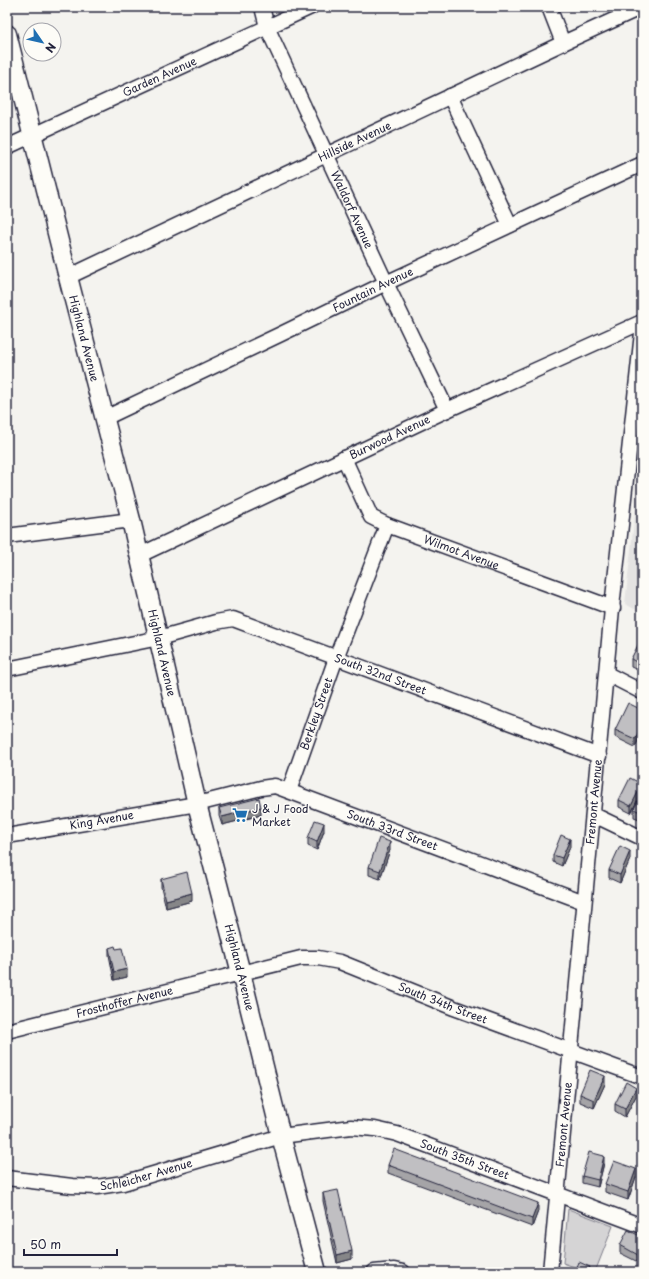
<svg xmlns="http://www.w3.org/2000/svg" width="649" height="1279" viewBox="0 0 649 1279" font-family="'Playpen Sans',sans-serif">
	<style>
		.built { fill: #e4e3e2 }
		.green { fill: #d5d4d5; stroke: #7c7b88 }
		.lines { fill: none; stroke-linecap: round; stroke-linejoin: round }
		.minor-casing { stroke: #22223b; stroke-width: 17 }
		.tertiary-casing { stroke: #22223b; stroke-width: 21 }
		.minor { stroke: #fdfcf7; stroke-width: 14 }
		.tertiary { stroke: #fdfcf7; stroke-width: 18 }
		.wall { fill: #a5a4a7; stroke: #22223b }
		.shaded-wall { fill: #868688; stroke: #22223b }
		.building { fill: #c0bfc2; stroke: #22223b }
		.labels { text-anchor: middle; stroke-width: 3; stroke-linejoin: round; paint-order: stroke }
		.street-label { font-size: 11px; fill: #22223b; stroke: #fdfcf7 }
		.poi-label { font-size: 11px; fill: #22223b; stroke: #fdfcf7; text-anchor: start }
	</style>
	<rect width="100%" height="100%" fill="#f4f3ef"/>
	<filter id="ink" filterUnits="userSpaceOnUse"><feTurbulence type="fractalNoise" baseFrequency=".025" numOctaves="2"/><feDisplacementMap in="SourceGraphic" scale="8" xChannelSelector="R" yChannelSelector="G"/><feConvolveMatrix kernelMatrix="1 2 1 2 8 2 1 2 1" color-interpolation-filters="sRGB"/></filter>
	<g filter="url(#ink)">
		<polygon class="built" points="642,448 642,613 625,604"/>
		<polygon class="green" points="568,1209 613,1226 595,1272 589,1272 563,1263"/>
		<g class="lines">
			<defs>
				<g id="minor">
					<path id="s1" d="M262,7L267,27L386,283L447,410"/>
					<polyline points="549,7 563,43"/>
					<polyline points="450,96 510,225"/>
					<path id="s2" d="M7,147L311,7"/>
					<path id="s3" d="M68,277L563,43L642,7"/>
					<path id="s4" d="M105,418L281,334L386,283L642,164"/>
					<path id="s5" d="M344,458L371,517L387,525L613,608"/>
					<polyline points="7,536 131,520"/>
					<path id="s6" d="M140,555L447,410L642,322"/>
					<path id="s7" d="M7,669L159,638L216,622L233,619L599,756"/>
					<polyline points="607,674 642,692"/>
					<path id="s8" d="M289,791L336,658L387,525"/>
					<polyline points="594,815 642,838"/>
					<path id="s9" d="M7,836L197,804L261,788L275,786L584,902"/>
					<path id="s10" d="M7,1031L301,958H318L340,962L454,1008L642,1077"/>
					<path id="s11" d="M7,1178L72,1186L97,1187L123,1183L281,1136L351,1127L375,1129L397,1134L642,1226"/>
					<polyline points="374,1272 394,1270 403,1272"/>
					<path id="s12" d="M550,1272L613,598L642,333"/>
				</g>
				<g id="tertiary">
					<path id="s13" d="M7,34L68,277L131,520L197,804L241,973L281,1136L317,1272"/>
				</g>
			</defs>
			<use href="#minor" class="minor-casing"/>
			<use href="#tertiary" class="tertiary-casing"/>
			<use href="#minor" class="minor"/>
			<use href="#tertiary" class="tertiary"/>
		</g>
		<g class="wall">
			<polygon points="642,640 642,672 631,667 631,659"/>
			<polygon points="642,710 635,747 615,737 615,730"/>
			<polygon points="642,791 631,813 619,807 619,800"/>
			<polygon points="642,792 642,820 634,817 634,809"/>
			<polygon points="219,808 261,815 222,825 219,816"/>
			<polygon points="324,831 317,850 308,846 308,838"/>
			<polygon points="570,847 562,866 553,862 553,855"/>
			<polygon points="390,850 380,879 369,875 369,867"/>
			<polygon points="630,859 620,883 609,878 609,870"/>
			<polygon points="161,879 192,901 166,908 161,887"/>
			<polygon points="109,948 116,949 127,977 114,980 109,955"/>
			<polygon points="605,1084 594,1108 580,1102 580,1094"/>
			<polygon points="636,1096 625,1117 615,1111 615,1104"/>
			<polygon points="604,1163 598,1187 582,1183 582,1176"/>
			<polygon points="388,1165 538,1211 532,1227 388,1173"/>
			<polygon points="636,1177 628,1200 605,1192 605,1184"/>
			<polygon points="323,1193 352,1259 337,1263 323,1201"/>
			<polygon points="642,1198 642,1213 639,1212 639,1204"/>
			<polygon points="642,1237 638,1262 620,1253 620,1245"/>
		</g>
		<g class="shaded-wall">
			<polygon points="642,725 642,733 635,747 635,739"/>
			<polygon points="642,784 642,791 631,813 631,806"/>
			<polygon points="261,807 261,815 222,825 222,817"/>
			<polygon points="324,823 324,831 317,850 317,842"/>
			<polygon points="570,839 570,847 562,866 562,858"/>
			<polygon points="390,842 390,850 380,879 380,871"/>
			<polygon points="630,851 630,859 620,883 620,875"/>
			<polygon points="192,893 192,901 166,908 166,900"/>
			<polygon points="127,969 127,977 114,980 114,972"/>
			<polygon points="605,1076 605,1084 594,1108 594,1100"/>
			<polygon points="636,1088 636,1096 625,1117 625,1109"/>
			<polygon points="604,1156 604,1163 598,1187 598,1180"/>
			<polygon points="636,1169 636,1177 628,1200 628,1192"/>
			<polygon points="538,1203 538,1211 532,1227 532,1219"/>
			<polygon points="642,1247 642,1255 638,1262 638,1255"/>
			<polygon points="352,1251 352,1259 337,1263 337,1255"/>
		</g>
		<g class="building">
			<polygon points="641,639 642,640 642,665 631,659"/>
			<polygon points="628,703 642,710 642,725 635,739 615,730"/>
			<polygon points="630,778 642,784 631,806 619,800"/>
			<polygon points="642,792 642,813 634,809"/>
			<polygon points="259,798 261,807 222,817 219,808"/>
			<polygon points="315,820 324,823 317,842 308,838"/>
			<polygon points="561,835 570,839 562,858 553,855"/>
			<polygon points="379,838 390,842 380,871 369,867"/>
			<polygon points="620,846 630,851 620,875 609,870"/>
			<polygon points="187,872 192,893 166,900 161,879"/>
			<polygon points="115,946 116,949 122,948 127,969 114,972 109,948"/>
			<polygon points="590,1070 605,1076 594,1100 580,1094"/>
			<polygon points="626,1082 636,1088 625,1109 615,1104"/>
			<polygon points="394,1149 538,1203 532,1219 388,1165"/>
			<polygon points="589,1152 604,1156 598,1180 582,1176"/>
			<polygon points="614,1161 636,1169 628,1192 605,1184"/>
			<polygon points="338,1190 352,1251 337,1255 323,1193"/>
			<polygon points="642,1198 642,1205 639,1204"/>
			<polygon points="628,1230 642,1237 642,1247 638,1255 620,1245"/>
			<polygon points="579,1262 590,1267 588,1272 575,1272"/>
		</g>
	</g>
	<defs>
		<symbol id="supermarket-bare" viewBox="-9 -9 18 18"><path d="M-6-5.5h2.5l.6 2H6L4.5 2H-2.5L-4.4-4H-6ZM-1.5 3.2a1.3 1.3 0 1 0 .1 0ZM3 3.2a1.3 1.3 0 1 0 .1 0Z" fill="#1f6fb2" stroke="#fdfcf7" stroke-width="2.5" paint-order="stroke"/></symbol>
	</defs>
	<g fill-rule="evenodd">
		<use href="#supermarket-bare" x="229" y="804" width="22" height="22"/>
	</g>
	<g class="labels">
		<g class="street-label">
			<text dy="4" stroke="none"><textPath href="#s2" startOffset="168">Garden Avenue</textPath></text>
			<text dy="4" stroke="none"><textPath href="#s3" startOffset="317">Hillside Avenue</textPath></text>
			<text dy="4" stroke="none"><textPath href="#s1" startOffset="222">Waldorf Avenue</textPath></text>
			<text dy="4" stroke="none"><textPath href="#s4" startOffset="297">Fountain Avenue</textPath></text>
			<text dy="4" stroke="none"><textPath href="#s13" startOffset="314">Highland Avenue</textPath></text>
			<text dy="4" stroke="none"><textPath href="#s6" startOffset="276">Burwood Avenue</textPath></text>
			<text dy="4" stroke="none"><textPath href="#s5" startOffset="162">Wilmot Avenue</textPath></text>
			<text dy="4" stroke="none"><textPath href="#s13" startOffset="638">Highland Avenue</textPath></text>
			<text dy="4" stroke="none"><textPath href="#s7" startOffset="389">South 32nd Street</textPath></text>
			<text dy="4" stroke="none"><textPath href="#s8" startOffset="82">Berkley Street</textPath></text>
			<text dy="4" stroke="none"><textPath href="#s12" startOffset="472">Fremont Avenue</textPath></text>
			<text dy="4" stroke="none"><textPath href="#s9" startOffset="96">King Avenue</textPath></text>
			<text dy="4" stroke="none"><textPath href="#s9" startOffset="398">South 33rd Street</textPath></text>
			<text dy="4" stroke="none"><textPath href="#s13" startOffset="962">Highland Avenue</textPath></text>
			<text dy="4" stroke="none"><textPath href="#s10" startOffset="121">Frosthoffer Avenue</textPath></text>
			<text dy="4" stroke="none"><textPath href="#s10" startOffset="453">South 34th Street</textPath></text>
			<text dy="4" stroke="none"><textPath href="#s12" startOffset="148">Fremont Avenue</textPath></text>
			<text dy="4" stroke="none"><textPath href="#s11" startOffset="471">South 35th Street</textPath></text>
			<text dy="4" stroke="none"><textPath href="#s11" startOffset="141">Schleicher Avenue</textPath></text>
		</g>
		<g class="poi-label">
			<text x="252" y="813">J &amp; J Food<tspan x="252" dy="13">Market</tspan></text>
		</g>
	</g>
	<rect width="649" height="1279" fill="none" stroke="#fdfcf7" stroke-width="24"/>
	<rect x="12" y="12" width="625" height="1255" fill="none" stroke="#22223b" stroke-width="1.5" filter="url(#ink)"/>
	<g transform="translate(42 42) rotate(124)"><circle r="19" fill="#fdfcf7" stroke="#a5a5ac"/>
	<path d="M0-3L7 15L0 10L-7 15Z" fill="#1f6fb2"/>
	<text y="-6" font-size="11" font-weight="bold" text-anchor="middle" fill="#22223b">N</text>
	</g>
	<path d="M24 1249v6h93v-6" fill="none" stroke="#22223b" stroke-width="2"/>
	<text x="30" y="1249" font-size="12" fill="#22223b" stroke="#fdfcf7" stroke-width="3" paint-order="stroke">50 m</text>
</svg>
